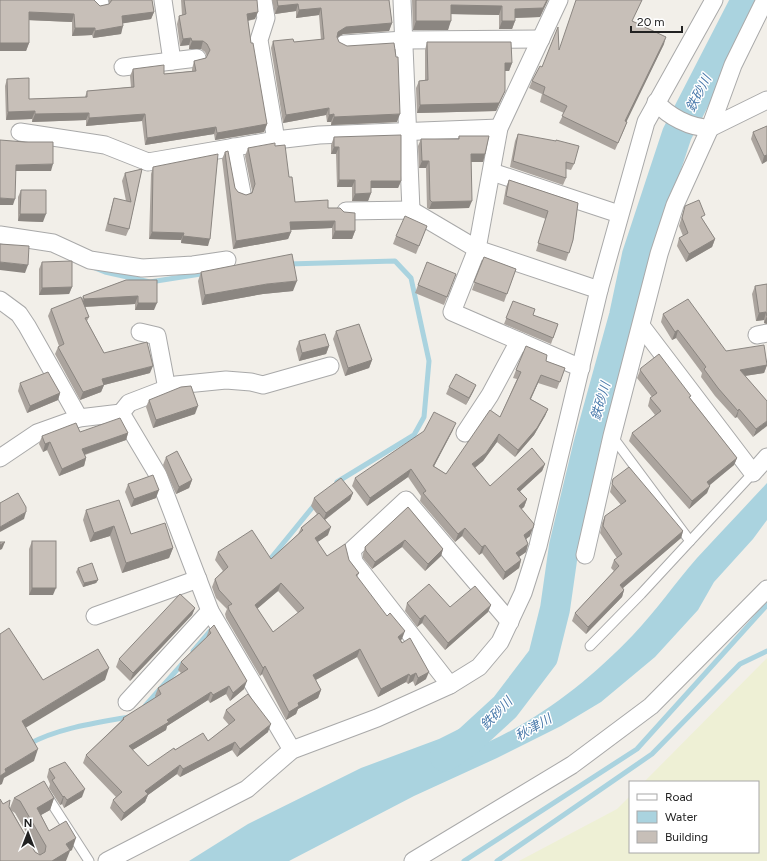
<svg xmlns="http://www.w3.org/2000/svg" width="767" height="861" viewBox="0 0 767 861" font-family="Figtree,'Noto Sans JP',sans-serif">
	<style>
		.farmland { fill: #eef0d5 }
		.water { fill: #aad3df }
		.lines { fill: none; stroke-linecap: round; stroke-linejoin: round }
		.stream { stroke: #aad3df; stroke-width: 5 }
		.river { stroke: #aad3df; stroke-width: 30 }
		.service-casing { stroke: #a9a9a9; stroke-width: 11 }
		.minor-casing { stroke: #a9a9a9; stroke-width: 19 }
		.service { stroke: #fff; stroke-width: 9 }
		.minor { stroke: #fff; stroke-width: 17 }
		.wall { fill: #aba49e; fill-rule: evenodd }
		.shaded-wall { fill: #8b8681 }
		.building { fill: #c7bfb8; stroke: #8b8681; fill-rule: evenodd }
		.labels { text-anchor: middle; stroke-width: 3; stroke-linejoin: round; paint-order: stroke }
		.water-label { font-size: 13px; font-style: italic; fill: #4a7aab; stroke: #fff }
	</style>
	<rect width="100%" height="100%" fill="#f2efe9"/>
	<polygon class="farmland" points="767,658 767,861 519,861 617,809 630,796 630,852 758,852 758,782 644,782"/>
	<path class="water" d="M767,483V520L753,539L714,582L698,610L655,657L601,702L561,726L497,758L414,796L289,861H189L248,824L361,768L439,739L471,723L488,742C543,717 592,678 633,635C656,611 675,583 697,558C720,533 744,508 767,483Z"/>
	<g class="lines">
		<g class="stream">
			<polyline points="288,264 395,261 411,278 429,361 424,417 414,435 337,482"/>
			<polyline points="95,268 105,272 150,282 207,273"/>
			<polyline points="267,563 316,503"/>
			<polyline points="193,651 210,631"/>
			<polyline points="145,706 183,663"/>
			<path d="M29,744C58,728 96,723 129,717"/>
			<polyline points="464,861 637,749 767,605"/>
			<polyline points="497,861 652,754 740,664 767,651"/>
		</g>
		<polyline class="river" points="445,757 468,741 505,707 543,657 555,609 564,546 588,446 624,316 637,255 677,134 746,0"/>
		<defs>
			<g id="service">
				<polyline points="612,436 690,541"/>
				<polyline points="590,646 641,594 753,473"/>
				<polyline points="45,793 89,861"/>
			</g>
			<g id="minor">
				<polyline points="99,0 100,4"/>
				<polyline points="163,0 172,61 197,58"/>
				<polyline points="263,0 266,18 259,40 276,140"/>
				<polyline points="402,0 411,210"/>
				<polyline points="559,0 499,128 477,249 452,312 581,368"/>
				<polyline points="344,44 404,40 541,39"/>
				<polyline points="123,67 172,61"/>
				<path d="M656,102C668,116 690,128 710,128L767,100"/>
				<polyline points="20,132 105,145 148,162 276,140 319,135 499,128"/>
				<polyline points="233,147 242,193"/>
				<polyline points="492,172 619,214"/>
				<polyline points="346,211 411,210 477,249 599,290"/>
				<polyline points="0,235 53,243 90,260 142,268 193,265 227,260"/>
				<polyline points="0,300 19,314 27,326 79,418"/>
				<polyline points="642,327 753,473 767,457"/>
				<polyline points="140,332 157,336 167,389"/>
				<polyline points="757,335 767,333"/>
				<polyline points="121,413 129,403 176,385 226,380 251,382 263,385 330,366"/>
				<polyline points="465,433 490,395 519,341"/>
				<polyline points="0,458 37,433 79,418 121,413 158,475 210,611 292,750"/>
				<polyline points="585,555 612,436 659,254 675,205 710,128 733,65 765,0"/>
				<polyline points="95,616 198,579"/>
				<polyline points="450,685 354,562 352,550 406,500 510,622"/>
				<polyline points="127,702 210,611"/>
				<polyline points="107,861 247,789 292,750 377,718 450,685 479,667 500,642 523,593 538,546 599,290 646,122 714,0"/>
				<polyline points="413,861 572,765 651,706 767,589"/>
			</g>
		</defs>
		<use href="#service" class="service-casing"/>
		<use href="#minor" class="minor-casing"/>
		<use href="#service" class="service"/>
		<use href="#minor" class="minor"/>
	</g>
	<g class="wall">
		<polygon points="0,0 100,6 109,4 109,0 152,0 154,12 151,19 123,23 121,34 93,38 92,35 72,36 72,22 29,20 29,43 26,51 0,51"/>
		<polygon points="181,0 257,0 255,19 248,21 251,43 267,124 264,132 215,140 214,134 145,145 142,121 86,126 86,120 32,122 32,119 6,120 5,86 7,79 29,99 85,97 87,91 131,87 130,76 133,69 164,74 192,71 192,69 194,61 206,58 207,57 205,52 201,49 189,49 189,45 180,46 177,24 179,16 182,15"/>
		<polygon points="272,0 389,0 392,23 389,31 343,34 337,38 339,42 397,122 331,125 331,122 327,122 326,115 283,123 271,48 273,41 294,42 321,40 319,15 296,18 296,11 275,14"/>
		<polygon points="412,0 548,0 540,17 515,18 515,21 512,29 499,29 499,15 451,14 448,30 413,30"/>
		<polygon points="633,21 664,44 626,121 627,122 624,130 615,150 559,123 564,113 540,102 542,94 529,88 532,81 542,67 559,50"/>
		<polygon points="427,42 512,63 509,71 505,71 505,91 496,111 417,113 416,88 419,81 425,80 425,50"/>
		<polygon points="767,126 767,161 762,164 751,139 753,132"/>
		<polygon points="518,134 574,164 571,170 566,169 566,178 563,185 510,167 515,141"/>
		<polygon points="459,136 485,154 483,162 471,162 469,208 429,209 427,208 426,168 419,168 418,146 421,139 458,139"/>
		<polygon points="334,137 401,181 398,188 371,188 371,193 368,201 352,201 352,187 337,187 336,154 331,154 331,145"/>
		<polygon points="275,146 289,177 295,202 328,208 355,231 352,239 332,239 332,228 290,230 291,232 288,239 233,249 222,159 225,152 235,188 238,192 246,195 251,193 252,191 245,156 248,148"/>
		<polygon points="153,167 208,246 181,243 181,240 149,239 151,174"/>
		<polygon points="142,169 129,229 126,236 105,231 112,205 114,198 126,201 122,181 125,173"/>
		<polygon points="509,180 578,203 573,240 566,261 536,251 546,219 503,204 506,187"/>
		<polygon points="21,190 43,222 18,221 18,197"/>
		<polygon points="685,206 703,220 715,239 712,247 686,262 677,246 679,238 683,236 679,226"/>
		<polygon points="427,226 416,254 393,244 396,236"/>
		<polygon points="484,257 516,269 504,302 472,290"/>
		<polygon points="42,262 72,287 69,294 39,295 39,269"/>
		<polygon points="201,272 293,291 263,294 202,305 198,281"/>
		<polygon points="456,274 444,305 415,293 418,285"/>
		<polygon points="126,280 154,310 135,310 135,304 85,307 89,317 87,321 104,353 150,373 104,385 101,392 80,400 55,354 58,347 59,346 48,316 51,309 82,299 83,296"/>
		<polygon points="767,284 767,324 764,323 764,320 756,321 752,294 755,286"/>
		<polygon points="513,301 533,315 558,324 551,344 504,324"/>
		<polygon points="663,314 726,351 767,365 764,373 745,376 767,401 753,437 737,417 735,418 715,396 701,377 702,373 676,338 672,340 661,322"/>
		<polygon points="336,331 372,360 369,368 345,376 333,339"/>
		<polygon points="299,341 329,346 326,354 299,361 296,349"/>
		<polygon points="546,361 565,368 557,389 538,383 531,399 548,409 545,416 534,435 515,457 497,442 483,461 475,468 490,486 545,464 542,471 520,491 527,499 524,507 521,509 530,536 526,539 528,544 526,552 519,557 521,560 519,568 503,580 482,553 479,555 462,536 455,542 420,501 421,496 408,477 367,506 352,486 355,478 453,430 434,466 446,474 500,417 517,379 513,378 516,370"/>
		<polygon points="641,368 690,398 737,458 734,465 709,485 707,493 689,509 629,441 632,433 655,415 648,406 650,398 652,397 637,378"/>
		<polygon points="20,383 60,393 58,400 27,413 18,391"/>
		<polygon points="476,385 473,392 466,405 446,394 449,387"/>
		<polygon points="149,400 195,414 153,428 146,407"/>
		<polygon points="80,432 128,433 126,440 85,455 86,458 84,466 59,476 47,450 43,452 39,444 42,436"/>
		<polygon points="166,457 192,480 189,488 176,494 163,465"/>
		<polygon points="613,479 683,531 681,538 623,588 624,590 622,597 586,634 572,621 575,613 614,571 611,568 614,560 617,558 600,533 602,523 605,516 621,505 610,492"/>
		<polygon points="128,484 156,498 131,507 125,492"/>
		<path d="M353,493L350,500L325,520L328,535L317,542L327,556L349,560L359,573L357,577L402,639L401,640L426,679L415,686L413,681L408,684L406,682L378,697L357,657L316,680L321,690L318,698L298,709L296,714L286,720L262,674L260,676L226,618L225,614L227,609L216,598L212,587L215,579L223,571L215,560L218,552L271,559L298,534L301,528L317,514L311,506L314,498ZM278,591L298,613L273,632L257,609Z"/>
		<polygon points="408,507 443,549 441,556 425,571 402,547 372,569 363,558 363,554 365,547"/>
		<polygon points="86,510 131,534 173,548 169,558 122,573 110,536 90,542 83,520"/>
		<polygon points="32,541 53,595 29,595 29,549"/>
		<polygon points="78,568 98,580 96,583 83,587 76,572"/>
		<polygon points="407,603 450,607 491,605 488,612 445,650 422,623 417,627 405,611"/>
		<polygon points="195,608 192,615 130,681 116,667 119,659"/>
		<polygon points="214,625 244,689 230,701 226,694 210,703 208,700 167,726 166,730 132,750 148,766 175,750 208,741 229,725 223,718 226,710 268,732 237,757 232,750 180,777 177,774 148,795 145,802 121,821 110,808 113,800 116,797 83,763 86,755 121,721 123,718 156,698 155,696 158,688 181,673 178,670 181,662 206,638 209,630"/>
		<polygon points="49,769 82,797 64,808 62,804 60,805 49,788 50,784 47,777"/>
		<path d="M14,798H54L50,810L41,815L49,831L72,850L70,851L0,861L3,804L9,807L10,808ZM12,811L15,813L39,854L35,852Z"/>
	</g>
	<g class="shaded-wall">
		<polygon points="548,0 540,17 512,18 515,9"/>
		<polygon points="298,4 296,11 275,14 278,6"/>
		<polygon points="451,5 502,6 499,15 448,14"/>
		<polygon points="321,8 319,15 296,18 299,10"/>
		<polygon points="29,12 74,14 72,22 26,20"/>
		<polygon points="154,12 151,19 119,24 122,16"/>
		<polygon points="258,12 255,19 245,21 247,14"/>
		<polygon points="416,21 451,21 448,30 413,30"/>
		<polygon points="502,21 515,21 512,29 499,29"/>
		<polygon points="392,23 389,31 343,34 335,39 338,32 346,27"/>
		<polygon points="123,26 121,34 93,38 95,31"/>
		<polygon points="75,28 95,28 92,35 72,36"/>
		<polygon points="666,37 664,44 623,129 625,121"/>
		<polygon points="191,38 189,45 180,46 183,39"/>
		<polygon points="192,41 203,41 201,49 189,49"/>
		<polygon points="0,43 29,43 26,51 0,51"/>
		<polygon points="505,63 512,63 509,71 502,71"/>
		<polygon points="505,91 496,111 417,113 420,105"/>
		<polygon points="329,108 326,115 283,123 286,115"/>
		<polygon points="35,111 32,119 6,120 8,112"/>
		<polygon points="89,113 86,120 32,122 35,114"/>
		<polygon points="145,114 142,121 86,126 89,118"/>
		<polygon points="334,114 331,122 327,122 329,115"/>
		<polygon points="400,114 397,122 331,125 334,117"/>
		<polygon points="267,124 264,132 215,140 217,133"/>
		<polygon points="216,127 214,134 145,145 147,138"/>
		<polygon points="334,147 339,147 336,154 331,154"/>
		<polygon points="471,154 485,154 483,162 468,162"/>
		<polygon points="767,155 767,161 762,164 764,156"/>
		<polygon points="422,161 429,161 426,168 419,168"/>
		<polygon points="53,164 51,171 13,171 16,165"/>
		<polygon points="339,180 355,180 352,187 337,187"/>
		<polygon points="371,181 401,181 398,188 368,188"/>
		<polygon points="371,193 368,201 352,201 355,194"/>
		<polygon points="0,198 15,199 13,205 0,205"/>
		<polygon points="472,201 469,208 429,209 432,202"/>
		<polygon points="20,214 46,214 43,222 18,221"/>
		<polygon points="335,221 332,228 287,230 290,222"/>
		<polygon points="335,231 355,231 352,239 332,239"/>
		<polygon points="152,232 184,233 181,240 149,239"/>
		<polygon points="291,232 288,239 233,249 236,241"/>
		<polygon points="183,236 210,239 208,246 181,243"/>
		<polygon points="715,239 712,247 686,262 689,254"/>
		<polygon points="0,262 28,265 25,273 0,270"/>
		<polygon points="297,281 293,291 263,294 202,305 205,295 267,284"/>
		<polygon points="72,287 69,294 39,295 42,288"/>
		<polygon points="138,296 135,304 81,307 84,299"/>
		<polygon points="138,303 157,303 154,310 135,310"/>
		<polygon points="766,312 764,320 756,321 759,313"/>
		<polygon points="767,316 767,324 764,323"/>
		<polygon points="678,330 676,338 672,340 675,332"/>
		<polygon points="329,346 326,354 299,361 302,353"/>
		<polygon points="372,360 369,368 345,376 348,368"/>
		<polygon points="767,365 764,373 737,377 740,370"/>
		<polygon points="153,366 150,373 104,385 101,392 80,400 83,392 102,379"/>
		<polygon points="541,375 538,383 527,407 530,399"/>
		<polygon points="476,385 473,392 466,405 469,398"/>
		<polygon points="60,393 58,400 27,413 30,406"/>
		<polygon points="198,406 195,414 153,428 156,420"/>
		<polygon points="548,409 545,416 534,435 515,457 518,450"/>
		<polygon points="739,409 737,417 735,418 738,411"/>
		<polygon points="767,421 767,426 753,437 756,429"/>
		<polygon points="456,423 453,430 430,474 433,466"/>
		<polygon points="128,433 126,440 80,456 82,449"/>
		<polygon points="499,434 497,442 483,461 469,472 472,464"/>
		<polygon points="50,442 47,450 43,452 45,444"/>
		<polygon points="86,458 84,466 59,476 62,469"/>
		<polygon points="737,458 734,465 704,490 707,482"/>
		<polygon points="545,464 542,471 515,496 517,489"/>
		<polygon points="411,469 408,477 367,506 370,498"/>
		<polygon points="192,480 189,488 176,494 179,487"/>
		<polygon points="710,486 707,493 689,509 692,501"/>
		<polygon points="159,490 156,498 131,507 134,499"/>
		<polygon points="353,493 350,500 323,521 326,513"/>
		<polygon points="527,499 524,507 516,514 519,506"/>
		<polygon points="26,512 24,519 0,532 0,527"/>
		<polygon points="114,526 110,536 90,542 94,533"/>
		<polygon points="331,527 328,535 312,546 315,538"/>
		<polygon points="465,528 462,536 455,542 458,534"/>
		<polygon points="533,528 530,536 521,543 524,535"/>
		<polygon points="683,531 681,538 617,593 620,585"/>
		<polygon points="405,540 402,547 372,569 375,562"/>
		<polygon points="5,542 2,549 0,550 0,545"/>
		<polygon points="528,544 526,552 513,561 516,553"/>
		<polygon points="485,545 482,553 479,555 482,547"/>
		<polygon points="173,548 169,558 122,573 126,563"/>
		<polygon points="443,549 441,556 425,571 428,564"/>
		<polygon points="521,560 519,568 503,580 505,572"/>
		<polygon points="98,580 96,583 83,587 84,583"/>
		<polygon points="281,583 278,591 252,613 255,605"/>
		<polygon points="32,588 56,588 53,595 29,595"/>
		<polygon points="624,590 622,597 586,634 588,627"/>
		<polygon points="491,605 488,612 445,650 448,643"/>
		<polygon points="195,608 192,615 130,681 133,673"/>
		<polygon points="425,615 422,623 417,627 420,619"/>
		<polygon points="405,631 402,639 395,644 398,637"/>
		<polygon points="360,649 357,657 310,683 313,675"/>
		<polygon points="265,666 262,674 260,676 263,668"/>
		<polygon points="109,668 105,680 17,733 22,721"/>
		<polygon points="429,672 426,679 415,686 418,678"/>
		<polygon points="416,673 413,681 408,684 410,676"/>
		<polygon points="409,674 406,682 378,697 381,689"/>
		<polygon points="247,681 244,689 230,701 233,693"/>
		<polygon points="229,686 226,694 210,703 213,695"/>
		<polygon points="321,690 318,698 298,709 296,714 286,720 289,712 298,703"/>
		<polygon points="211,692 208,700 167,726 166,730 126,754 129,746 167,720"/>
		<polygon points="271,724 268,732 237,757 240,749"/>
		<polygon points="235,742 232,750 180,777 183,769"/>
		<polygon points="38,749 34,761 4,778 2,784 0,785 0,776 5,769"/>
		<polygon points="180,765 177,774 148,795 145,802 121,821 124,813 145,791"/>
		<polygon points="85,789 82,797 64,808 67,800"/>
		<polygon points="64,796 62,804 60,805 63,797"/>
		<polygon points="54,798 50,810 32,820 37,808"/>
		<polygon points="76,838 72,850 70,851 66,861 52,861 66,844"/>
	</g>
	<g class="building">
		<polygon points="0,0 94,0 100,6 109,4 112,0 152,0 154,12 122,16 123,26 95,31 95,28 75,28 74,14 29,12 29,43 0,43"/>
		<polygon points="184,0 257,0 258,12 247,14 251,43 253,43 267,124 217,133 216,127 147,138 145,114 89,118 89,113 35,114 35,111 8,112 7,79 29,78 29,99 87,97 87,91 134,87 133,69 164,65 164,74 196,71 194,61 206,58 210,50 207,44 203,41 192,41 191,38 183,39 179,16 186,14"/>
		<polygon points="277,0 389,0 392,23 346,27 338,32 337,37 339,42 347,46 394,43 396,57 398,57 400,114 334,117 334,114 329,115 329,108 286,115 273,41 293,39 294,42 324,39 321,8 299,10 298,4 278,6"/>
		<polygon points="416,0 547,0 543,8 515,9 515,21 502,21 502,6 451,5 451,21 416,21"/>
		<polygon points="576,0 642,0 632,21 666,37 625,121 627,122 618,143 562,116 567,106 543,94 545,87 532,81 540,66 542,67 558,27 559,50"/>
		<polygon points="427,42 511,42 512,63 505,63 505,91 499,103 420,105 419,81 428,80"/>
		<polygon points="767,126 767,155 764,156 753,132"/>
		<polygon points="518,134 556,141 556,140 579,146 574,164 566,162 566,178 513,161"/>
		<polygon points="401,135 401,181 371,181 371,193 355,194 355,180 339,180 339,147 334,147 334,137"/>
		<polygon points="459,136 489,136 485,154 471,154 472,201 432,202 430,200 429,161 422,161 421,139 459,139"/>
		<polygon points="0,140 25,142 53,142 53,164 16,165 15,199 0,198"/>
		<polygon points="275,143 275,146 285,145 289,177 292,177 295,202 328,200 328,208 340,208 344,212 355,213 355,231 335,231 335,221 290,222 291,232 236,241 225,152 228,151 235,188 238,192 246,195 252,193 255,184 248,148"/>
		<polygon points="218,154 210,239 183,236 184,233 152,232 153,167"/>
		<polygon points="142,169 129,229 108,224 114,198 131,202 125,173"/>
		<polygon points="509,180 578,203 573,240 569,253 538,243 548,211 506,196"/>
		<polygon points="21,190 46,190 46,214 20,214"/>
		<polygon points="699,200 705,215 701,217 715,239 689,254 679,238 688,233 682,218 685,206"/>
		<polygon points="405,216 427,226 419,246 396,236"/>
		<polygon points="0,244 29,246 28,265 0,262"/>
		<polygon points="292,254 297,281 267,284 205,295 201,272"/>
		<polygon points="484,257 516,269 507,294 474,282"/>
		<polygon points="72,261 72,287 42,288 42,262"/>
		<polygon points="427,262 456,274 447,297 418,285"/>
		<polygon points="126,280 157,280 157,303 138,303 138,296 84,299 83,296"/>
		<polygon points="767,284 767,316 766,312 759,313 755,286"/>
		<polygon points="81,297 89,317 85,318 104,353 147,342 153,366 102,379 104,385 83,392 58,347 64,344 51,309"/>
		<polygon points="688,299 726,351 764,345 767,365 740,370 767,401 767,421 756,429 739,409 738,411 718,388 704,369 706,367 678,330 675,332 663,314"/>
		<polygon points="513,301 535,309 533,315 558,324 553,338 506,318"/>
		<polygon points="359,324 372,360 348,368 336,331"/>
		<polygon points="325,334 329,346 302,353 299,341"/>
		<polygon points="526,346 547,355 546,361 565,368 560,382 541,375 530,399 548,409 537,428 518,450 499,434 486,453 472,464 490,486 532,448 545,464 517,489 527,499 519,506 534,524 533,528 524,535 528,544 516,553 521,560 505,572 485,545 482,547 465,528 458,534 423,493 426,491 411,469 370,498 355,478 424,431 434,412 456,423 433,466 446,474 490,410 500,417 521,372 516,370"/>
		<polygon points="659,354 691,396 689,397 737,458 707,482 710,486 692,501 632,433 661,411 650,398 657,393 640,370 641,368"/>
		<polygon points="48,372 60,393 30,406 20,383"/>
		<polygon points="456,374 476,385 469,398 449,387"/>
		<polygon points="191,386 198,406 156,420 149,400 181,387"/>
		<polygon points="120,418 128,433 82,449 86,458 62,469 50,442 45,444 42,436 76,423 80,432"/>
		<polygon points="177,451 192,480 179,487 166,457"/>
		<polygon points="629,467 683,531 620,585 624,590 588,627 575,613 619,566 614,560 622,554 603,526 605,516 626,501 612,484 613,479"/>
		<polygon points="153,475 159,490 134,499 128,484"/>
		<polygon points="341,478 353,493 326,513 314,498"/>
		<polygon points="18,493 26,507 26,512 0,527 0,503"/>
		<polygon points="119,500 131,534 165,523 173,548 126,563 114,526 94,533 86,510"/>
		<polygon points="408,507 443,549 428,564 405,540 375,562 366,551 365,547"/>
		<path d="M319,513L331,527L315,538L327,556L345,544L349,560L359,573L356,575L387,616L390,613L405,631L398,637L402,643L410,638L429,672L418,678L416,673L410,676L409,674L381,689L360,649L313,675L321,690L298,703L299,706L289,712L265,666L263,668L229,610L228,606L232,604L219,590L215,579L228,567L218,552L252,530L271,559L303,530L301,528ZM281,583L304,608L273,632L255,605Z"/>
		<rect x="32" y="541" width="24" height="47"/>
		<polygon points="0,542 5,542 0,545"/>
		<polygon points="92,563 98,580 84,583 78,568"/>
		<polygon points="429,584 450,607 475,586 491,605 448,643 425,615 420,619 407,603"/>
		<polygon points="180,594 195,608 133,673 119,659"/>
		<polygon points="214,625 247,681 233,693 229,686 213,695 211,692 167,720 169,722 129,746 148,766 174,748 175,750 203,733 208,741 235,720 226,710 248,694 271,724 240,749 235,742 183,769 180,765 145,791 148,794 124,813 113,800 122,792 86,755 124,719 123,718 161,694 158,688 188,669 181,662 211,633 209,630"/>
		<polygon points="9,628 43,680 98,649 109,668 22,721 38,749 5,769 6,772 0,776 0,634"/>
		<polygon points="65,762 85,789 67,800 64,796 63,797 52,780 55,778 49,769"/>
		<polygon points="44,781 54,798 37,808 49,831 66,821 76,838 66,844 70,850 52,861 0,861 0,799 3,804 10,800 9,807 35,852 40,855 45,852 46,846 20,801 14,798"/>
	</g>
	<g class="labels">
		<g class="water-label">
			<text transform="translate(698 93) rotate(-63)" y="5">鉄砂川</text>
			<text transform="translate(600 401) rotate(-74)" y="5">鉄砂川</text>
			<text transform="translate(496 713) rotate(-46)" y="5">鉄砂川</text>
			<text transform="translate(533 727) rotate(-30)" y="5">秋津川</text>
		</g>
	</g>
	<rect x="629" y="781" width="130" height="72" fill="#ffffff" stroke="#a7a7a7"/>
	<rect x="637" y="794" width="20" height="6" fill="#ffffff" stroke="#a7a7a7"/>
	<text x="665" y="801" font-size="12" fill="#222222">Road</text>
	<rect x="637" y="811" width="20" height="12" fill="#aad3df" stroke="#a7a7a7"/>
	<text x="665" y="821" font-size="12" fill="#222222">Water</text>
	<rect x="637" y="831" width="20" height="12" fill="#c7bfb8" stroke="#a7a7a7"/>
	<text x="665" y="841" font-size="12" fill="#222222">Building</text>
	<g transform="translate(28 833)" stroke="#ffffff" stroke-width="3" paint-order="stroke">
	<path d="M0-3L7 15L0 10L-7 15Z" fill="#222222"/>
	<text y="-6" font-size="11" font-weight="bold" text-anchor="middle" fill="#222222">N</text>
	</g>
	<path d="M631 26v6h51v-6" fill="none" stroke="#222222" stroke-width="2"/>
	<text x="637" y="26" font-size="12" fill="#222222" stroke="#ffffff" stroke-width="3" paint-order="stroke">20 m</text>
</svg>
